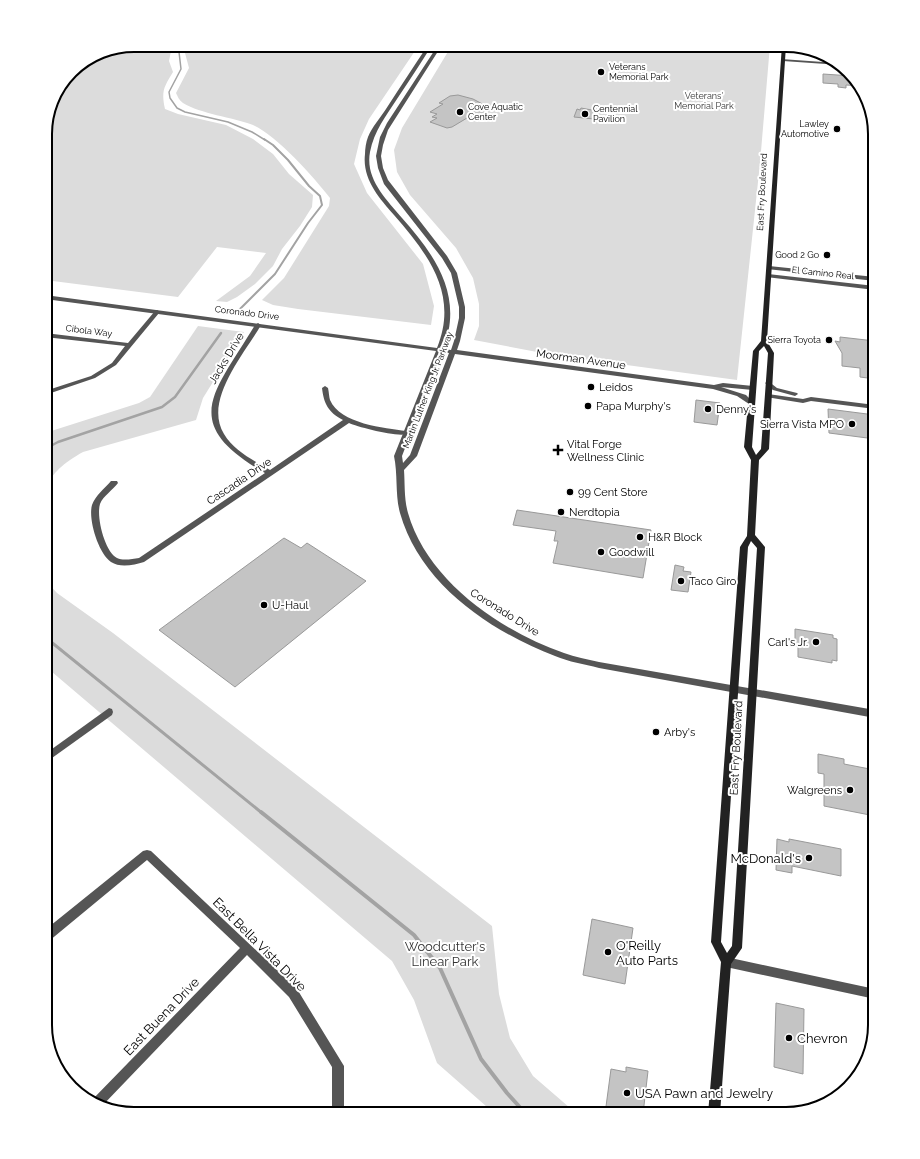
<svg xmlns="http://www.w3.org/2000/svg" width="920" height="1159" viewBox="0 0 920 1159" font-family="Raleway,sans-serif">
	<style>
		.green { fill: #dcdcdc }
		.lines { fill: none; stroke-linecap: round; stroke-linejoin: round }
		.stream-far4 { stroke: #a3a3a3; stroke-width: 1.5 }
		.stream-far3 { stroke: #a3a3a3; stroke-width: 2 }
		.stream-far2 { stroke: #a3a3a3; stroke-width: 2.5 }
		.stream-far1 { stroke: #a3a3a3; stroke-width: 3 }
		.stream { stroke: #a3a3a3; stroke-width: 4 }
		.building { fill: #c4c4c4; stroke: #999 }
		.minor { fill: #555; fill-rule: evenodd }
		.tertiary { fill: #555; fill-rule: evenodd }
		.secondary { fill: #222; fill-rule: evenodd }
		.poi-dot { fill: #000; stroke: #fff; stroke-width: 1.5 }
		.labels { text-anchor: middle; stroke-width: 4; stroke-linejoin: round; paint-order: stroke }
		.far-poi-label { font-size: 9px; fill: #000; stroke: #fff; text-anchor: start }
		.far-park-label { font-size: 9px; fill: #333; stroke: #fff }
		.far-street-label { font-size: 9px; fill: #000; stroke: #fff }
		.street-label { font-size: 11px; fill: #000; stroke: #fff }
		.poi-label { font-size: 11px; fill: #000; stroke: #fff; text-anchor: start }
		.near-poi-label { font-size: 13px; fill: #000; stroke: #fff; text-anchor: start }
		.near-street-label { font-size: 13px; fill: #000; stroke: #fff }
		.near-park-label { font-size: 13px; fill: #333; stroke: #fff }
		.rim { fill: none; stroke: #000; stroke-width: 2 }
	</style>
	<rect width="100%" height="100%" fill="#fff"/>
	<g class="green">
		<path d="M134,45H179L171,51L169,61L173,72C164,87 161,91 165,109L178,114L226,125L253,139L273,154L289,174L313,195L312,207L300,226L282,249L273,266L255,284L237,297L227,302L216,301L250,276L266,253L217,247L178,297L45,280V128L54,94L75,67L100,52Z"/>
		<path d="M197,45H419L369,119L360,139L354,164L367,193L423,264L434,306L431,325L298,309L273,305L262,300L284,278L329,206L330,198C315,178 275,134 253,125C232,117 201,114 183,103C179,100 178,97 176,93L189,68L185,53L190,47Z"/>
		<polygon points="452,45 770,45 760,163 737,380 553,355 474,340 479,326 479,304 473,278 456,248 410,195 397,172 394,150 402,128"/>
		<path d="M198,326L244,332L203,398L196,420L83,452C65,462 57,469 45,486V433L139,403L150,397Z"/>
		<polygon points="45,580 57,593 113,633 492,926 499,994 510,1038 533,1076 577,1114 495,1114 437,1063 414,1000 392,961 45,666"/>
	</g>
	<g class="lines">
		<polyline class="stream-far4" points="189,45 182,48 179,52 181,69 169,92 170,98 177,108 185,112 228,122 252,132 265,140"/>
		<polyline class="stream-far3" points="238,311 275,274 308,223 322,205 320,196 309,186 288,160 273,145 264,139"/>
		<polyline class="stream-far2" points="45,449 58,442 162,407 175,397 221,333"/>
		<polyline class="stream-far1" points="45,637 262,813"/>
		<polyline class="stream" points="261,812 414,935 440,968 481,1059 507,1093 526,1114"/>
	</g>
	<g class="building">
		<polygon points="823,74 852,76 861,86 846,85 846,88 838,87 838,84 823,83"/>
		<polygon points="458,95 473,99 492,109 475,120 467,118 452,127 447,128 430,122 437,118 432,117 437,114 430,112 443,104 439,103 450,96"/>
		<polygon points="581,108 597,111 594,119 574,117 577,109 580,110"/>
		<polygon points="840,337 875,341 875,379 860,377 860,368 842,366 842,353 835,341 840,342"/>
		<polygon points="696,400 720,403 717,425 694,422"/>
		<polygon points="828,409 875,415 875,439 829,433"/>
		<polygon points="517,510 651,530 643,578 553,563 558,541 554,541 556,531 513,525"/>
		<polygon points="284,538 301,548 307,543 366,581 235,687 159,630"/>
		<polygon points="675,565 684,567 683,571 691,572 688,592 671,590"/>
		<polygon points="795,629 833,635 833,638 837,639 837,661 832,660 832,663 798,657 798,646 795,646"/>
		<polygon points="818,754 844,759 844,764 875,770 875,816 824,806 824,774 818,773"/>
		<polygon points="777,839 789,842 789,839 841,849 841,876 792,866 792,873 776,870"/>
		<polygon points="592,919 633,928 625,984 583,975"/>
		<polygon points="776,1003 804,1009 803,1074 774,1067"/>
		<polygon points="626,1067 648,1071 643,1114 605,1114 611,1069 626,1072"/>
	</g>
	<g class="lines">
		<g class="minor">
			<polygon points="781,59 837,63 840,65 783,61 781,60"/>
			<polygon points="157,310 160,312 159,313 116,365 95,378 45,395 45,391 91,376 112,363 125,346 45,337 45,333 128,343 155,311"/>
			<path d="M258,323L261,325C245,353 203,400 224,434C234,451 253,460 270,470L343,420C328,412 324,404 322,388L325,386L328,388C329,392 329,397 330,400C340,424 385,428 406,431L409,433C402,439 358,427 349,423L144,562C134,565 120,568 111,562C98,553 88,519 92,505C95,496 105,488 111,481H117L118,483C113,490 103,496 100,504C96,517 105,552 117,558C123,561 132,559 139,558L265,473C177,423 215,392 255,325Z"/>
			<polygon points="768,381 777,388 797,393 798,394 795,396 773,390 765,383"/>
			<polygon points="768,394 803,399 811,397 875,405 875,409 811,401 803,403 766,397 765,396"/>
			<polygon points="109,708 112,709 113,712 112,715 45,763 45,754"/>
			<polygon points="147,850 151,851 297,989 344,1066 344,1114 332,1114 332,1067 289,997 247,955 102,1106 90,1102 240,948 147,860 49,941 45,942 45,930 143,851"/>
			<polygon points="726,957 875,989 875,999 726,967 722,966 721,962 722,958"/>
		</g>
		<g class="tertiary">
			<path d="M428,45H432C421,63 409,81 397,99C386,116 374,131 370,152C365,179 386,199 402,218C436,256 464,297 443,349L451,350L454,341L459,318V307L451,273L442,258L384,184L378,168L376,156L380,137L387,123L438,45H442L388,130L383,145L381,156L383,168L388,180L447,256L457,273L465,307V318L460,341L457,350L714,385L723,383L753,386L756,388L753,390L721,387L746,395L755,404L752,406L737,396L713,389L455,354L417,456L404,470C405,484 404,499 408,513C427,580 500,631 564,653C575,657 587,659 599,662L875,710V718L599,668C584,664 569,662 555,656C490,631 420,584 400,513C395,495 398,475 394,456L436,351L45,299V295L437,348C459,294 428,254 394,215C379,198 362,179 365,154C365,149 366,142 368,137C372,127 381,117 386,109C400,87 414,66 428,45ZM442,352L449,353L410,455L403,463L402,456Z"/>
			<polygon points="769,266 875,277 875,281 767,269 767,267"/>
			<polygon points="768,274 875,286 875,290 766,277 766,275"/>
		</g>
		<path class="secondary" d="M782,45H786L767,341L774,353L769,449L759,460L755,535L765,547L742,948L731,964L720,1114H708L721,962L711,942L740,547L747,536L751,460L744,447L753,351L761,341ZM764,346L768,353L761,449L756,455L752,447L759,351ZM751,541L757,548L732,946L727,953L721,942L748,547Z"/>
	</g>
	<g class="poi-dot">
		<circle cx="601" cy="72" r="4"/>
		<circle cx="460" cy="112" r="4"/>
		<circle cx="585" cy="114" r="4"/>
		<circle cx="837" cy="129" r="4"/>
		<circle cx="827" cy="255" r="4"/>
		<circle cx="829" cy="340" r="4"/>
		<circle cx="591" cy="387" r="4"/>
		<circle cx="588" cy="406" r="4"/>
		<circle cx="708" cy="409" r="4"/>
		<circle cx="852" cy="424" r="4"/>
		<path d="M556 444h4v4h4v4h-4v4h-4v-4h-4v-4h4z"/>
		<circle cx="570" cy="492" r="4"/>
		<circle cx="561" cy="512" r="4"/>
		<circle cx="640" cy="537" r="4"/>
		<circle cx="601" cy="552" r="4"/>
		<circle cx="681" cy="581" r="4"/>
		<circle cx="264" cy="605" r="4"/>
		<circle cx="816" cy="642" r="4"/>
		<circle cx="656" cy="732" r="4"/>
		<circle cx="850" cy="790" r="4"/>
		<circle cx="809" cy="858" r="4"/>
		<circle cx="608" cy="952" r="4"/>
		<circle cx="789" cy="1038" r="4"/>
		<circle cx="627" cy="1093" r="4"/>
	</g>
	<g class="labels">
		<g class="far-poi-label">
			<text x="609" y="70">Veterans<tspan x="609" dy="10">Memorial Park</tspan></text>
			<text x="468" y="110">Cove Aquatic<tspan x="468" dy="10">Center</tspan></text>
			<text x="593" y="112">Centennial<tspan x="593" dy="10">Pavilion</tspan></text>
			<text x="829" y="127" text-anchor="end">Lawley<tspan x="829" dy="10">Automotive</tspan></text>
			<text x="819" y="258" text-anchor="end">Good 2 Go</text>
			<text x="821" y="343" text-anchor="end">Sierra Toyota</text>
		</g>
		<g class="far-park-label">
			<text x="704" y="99">Veterans'<tspan x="704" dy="10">Memorial Park</tspan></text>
		</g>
		<g class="far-street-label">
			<text transform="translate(762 192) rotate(-87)" y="3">East Fry Boulevard</text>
			<text transform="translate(823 273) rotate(6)" y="3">El Camino Real</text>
			<text transform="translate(247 313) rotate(7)" y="3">Coronado Drive</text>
			<text transform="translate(89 331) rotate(7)" y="3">Cibola Way</text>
			<text transform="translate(428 390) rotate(-69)" y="3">Martin Luther King Jr. Parkway</text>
		</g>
		<g class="street-label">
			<text transform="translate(226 358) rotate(-59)" y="4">Jacks Drive</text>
			<text transform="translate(581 359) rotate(8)" y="4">Moorman Avenue</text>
			<text transform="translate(239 481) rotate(-34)" y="4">Cascadia Drive</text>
			<text transform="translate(505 612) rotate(32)" y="4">Coronado Drive</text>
			<text transform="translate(736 748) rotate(-87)" y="4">East Fry Boulevard</text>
		</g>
		<g class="poi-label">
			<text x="599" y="391">Leidos</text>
			<text x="596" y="410">Papa Murphy's</text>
			<text x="716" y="413">Denny's</text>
			<text x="844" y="428" text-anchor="end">Sierra Vista MPO</text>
			<text x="567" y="448">Vital Forge<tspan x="567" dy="13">Wellness Clinic</tspan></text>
			<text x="578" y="496">99 Cent Store</text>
			<text x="569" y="516">Nerdtopia</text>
			<text x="648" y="541">H&amp;R Block</text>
			<text x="609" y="556">Goodwill</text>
			<text x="689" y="585">Taco Giro</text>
			<text x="272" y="609">U-Haul</text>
			<text x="808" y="646" text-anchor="end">Carl's Jr.</text>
			<text x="664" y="736">Arby's</text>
			<text x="842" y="794" text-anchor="end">Walgreens</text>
		</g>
		<g class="near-poi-label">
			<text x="801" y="863" text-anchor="end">McDonald's</text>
			<text x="616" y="950">O'Reilly<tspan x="616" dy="15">Auto Parts</tspan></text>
			<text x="797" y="1043">Chevron</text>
			<text x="635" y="1098">USA Pawn and Jewelry</text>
		</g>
		<g class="near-street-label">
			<text transform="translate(260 944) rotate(45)" y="5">East Bella Vista Drive</text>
			<text transform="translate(161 1016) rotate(-46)" y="5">East Buena Drive</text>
		</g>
		<g class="near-park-label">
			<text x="445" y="951">Woodcutter's<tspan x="445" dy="15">Linear Park</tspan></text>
		</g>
	</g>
	<path d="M0 0H920V1159H0ZM134 52H786A82 82 0 0 1 868 134V1025A82 82 0 0 1 786 1107H134A82 82 0 0 1 52 1025V134A82 82 0 0 1 134 52Z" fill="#fff" fill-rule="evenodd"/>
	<path class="rim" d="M134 52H786A82 82 0 0 1 868 134V1025A82 82 0 0 1 786 1107H134A82 82 0 0 1 52 1025V134A82 82 0 0 1 134 52Z"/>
</svg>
